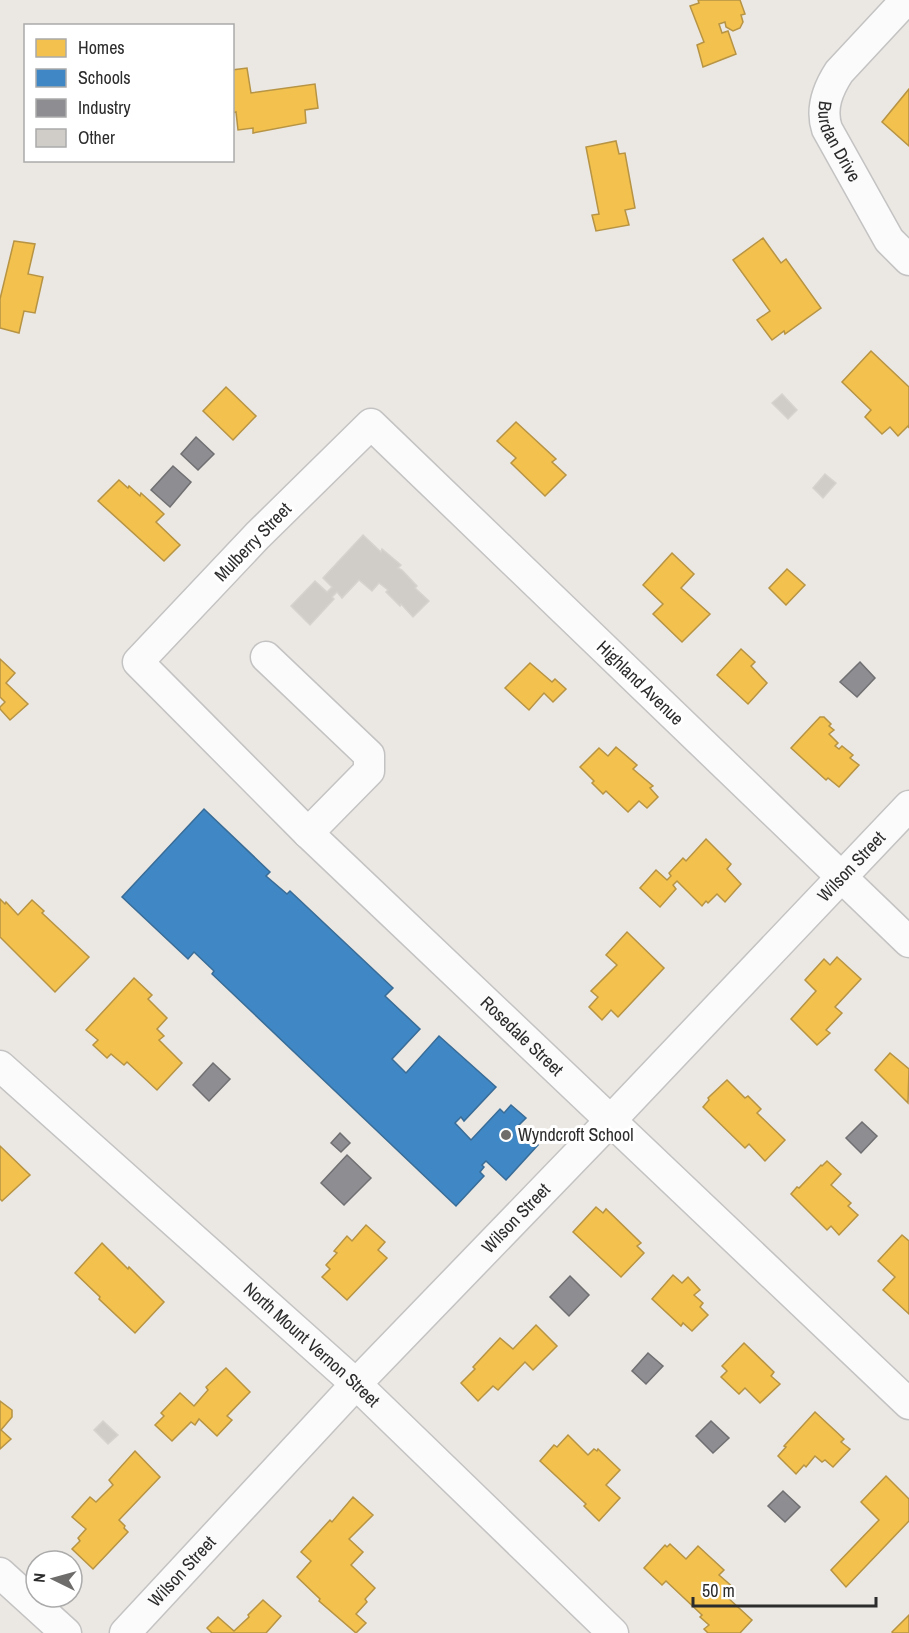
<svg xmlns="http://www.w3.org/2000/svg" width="909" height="1633" viewBox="0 0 909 1633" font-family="'Archivo Narrow',sans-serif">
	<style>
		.homes { fill: #f2c14e; stroke: #b79444; stroke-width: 1.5 }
		.schools { fill: #3f88c5; stroke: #396c97; stroke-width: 1.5 }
		.industry { fill: #8d8d92; stroke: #707073; stroke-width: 1.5 }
		.building { fill: #d0cdc9; stroke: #d6d3ce; stroke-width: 1.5 }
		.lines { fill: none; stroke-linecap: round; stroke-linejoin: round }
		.minor-casing { stroke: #c4c3c3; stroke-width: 33 }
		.minor { stroke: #fcfbfb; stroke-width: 30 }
		.poi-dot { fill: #6f6d6c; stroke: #fff; stroke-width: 2 }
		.labels { text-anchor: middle; stroke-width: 6; stroke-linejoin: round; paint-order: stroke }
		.street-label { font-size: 18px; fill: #2c2c2c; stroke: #fff }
		.poi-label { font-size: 18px; fill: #2c2c2c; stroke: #fff; text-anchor: start }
	</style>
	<rect width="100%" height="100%" fill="#ebe7e2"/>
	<g class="homes">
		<polygon points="698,0 740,0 745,14 741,15 743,22 740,28 733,31 726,27 725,22 719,24 722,33 728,31 736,54 703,67 697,45 704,42 690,6 699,3"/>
		<polygon points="247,68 251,93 315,84 318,108 305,110 306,123 253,133 253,128 238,130 236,112 232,113 232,70"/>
		<polygon points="909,89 909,146 882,122"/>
		<polygon points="616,141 619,154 625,153 635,208 625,210 629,225 596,231 592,215 599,214 586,147"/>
		<polygon points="763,238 781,263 786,259 821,308 785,334 784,331 772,340 757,320 770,311 733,260"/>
		<polygon points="14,241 35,244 28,274 43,277 35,313 24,311 19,333 0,328 0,299"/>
		<polygon points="871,351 909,387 909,428 908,426 898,436 890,427 882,434 865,417 871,410 842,382"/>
		<polygon points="226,387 256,416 233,440 203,411"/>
		<polygon points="516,422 556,459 552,462 566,475 545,496 511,463 516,458 497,441"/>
		<polygon points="119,480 128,488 129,486 140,496 141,493 164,514 156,522 180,545 164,561 98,501"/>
		<polygon points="672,553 694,574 681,588 710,614 682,642 653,614 663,604 643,585"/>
		<polygon points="787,569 805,585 786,605 769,588"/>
		<polygon points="741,649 755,662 751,666 767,683 748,704 717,675"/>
		<polygon points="0,659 15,673 6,683 28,704 10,720 0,709 0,707 5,702 0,697"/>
		<polygon points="530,663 552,682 555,679 566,689 553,702 544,693 529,710 505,688"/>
		<polygon points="820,717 824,717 831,724 829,726 834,730 829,734 838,743 835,746 839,749 842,746 853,755 850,758 859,765 839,787 828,778 826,780 791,748"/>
		<polygon points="616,747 637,765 633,769 653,786 650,788 658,797 647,808 639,801 628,812 606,791 603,794 592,783 594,781 580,767 599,748 608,756"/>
		<polygon points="706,839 731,864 727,869 741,884 725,902 717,894 708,903 706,901 702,906 677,881 673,885 676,889 660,907 640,888 656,870 667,880 671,876 669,873 683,858 686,861"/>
		<polygon points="0,899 5,904 6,902 18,915 32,900 44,911 42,913 89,957 55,992 0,937"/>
		<polygon points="627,932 664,968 618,1017 611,1010 602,1020 589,1007 598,997 591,991 617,965 606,955"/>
		<polygon points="837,957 861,979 835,1007 842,1013 826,1030 830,1033 817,1045 791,1019 816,991 805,980 824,959 830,965"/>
		<polygon points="134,978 152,995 148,999 167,1018 157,1029 164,1036 159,1040 182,1063 157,1090 127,1062 124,1065 111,1054 107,1058 93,1045 98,1040 86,1030"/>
		<polygon points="890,1053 909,1069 908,1103 875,1070"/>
		<polygon points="727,1080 745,1098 748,1096 761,1109 757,1113 785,1140 765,1161 749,1144 745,1148 703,1107 709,1100 708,1098"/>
		<polygon points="0,1146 30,1175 2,1201 0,1199"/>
		<polygon points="827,1161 841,1174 831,1185 851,1203 848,1206 858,1215 839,1235 831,1226 827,1230 791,1194 797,1187 799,1188 821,1165 822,1166"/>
		<polygon points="596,1207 603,1213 606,1209 641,1243 637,1246 644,1253 621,1277 573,1232"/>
		<polygon points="366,1225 385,1242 378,1250 387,1258 347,1300 322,1277 330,1269 326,1265 337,1253 334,1251 347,1236 352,1241"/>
		<polygon points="902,1235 909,1241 909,1314 883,1290 895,1277 878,1261"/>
		<polygon points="102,1243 128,1269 129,1267 164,1302 135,1333 99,1299 100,1297 75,1273"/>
		<polygon points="673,1275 682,1283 688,1277 700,1290 694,1295 703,1303 700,1307 708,1315 692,1331 683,1323 681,1326 652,1299"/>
		<polygon points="536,1325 557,1346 533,1370 525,1362 498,1390 493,1386 478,1401 461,1383 475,1369 473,1367 500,1338 513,1349"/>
		<polygon points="744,1343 774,1372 771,1376 780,1384 760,1403 745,1388 739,1394 721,1377 727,1371 722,1366"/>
		<polygon points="226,1368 250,1392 227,1416 232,1420 217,1436 199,1419 195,1425 191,1422 172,1441 155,1425 164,1416 161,1413 180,1393 194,1406 208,1390 206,1387"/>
		<polygon points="0,1401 12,1410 12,1417 1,1430 11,1439 0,1449"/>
		<polygon points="815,1412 844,1439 841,1442 850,1449 833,1467 825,1460 822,1462 815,1456 806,1467 804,1465 796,1474 778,1456 786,1447 784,1446"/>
		<polygon points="568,1435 588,1455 594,1449 597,1451 598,1449 620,1470 606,1485 620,1498 599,1521 584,1506 586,1504 540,1461 554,1445 557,1447"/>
		<polygon points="135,1451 160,1477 119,1520 125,1526 124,1528 128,1532 93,1569 72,1549 80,1541 78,1538 86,1529 72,1517 90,1497 96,1502 113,1485 109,1480"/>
		<polygon points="886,1476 909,1499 909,1521 846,1587 831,1570 879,1520 861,1502"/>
		<polygon points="353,1497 373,1515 349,1539 363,1552 351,1565 375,1588 365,1599 367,1602 356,1614 366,1623 356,1633 319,1601 320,1599 297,1577 311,1561 301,1552 330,1520 332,1522"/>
		<polygon points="670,1544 686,1559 698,1546 724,1570 719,1575 734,1588 726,1596 752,1620 740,1633 708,1633 704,1629 709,1625 700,1617 702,1615 666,1581 662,1585 644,1568 665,1545 667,1547"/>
		<polygon points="263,1600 281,1616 266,1633 212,1633 207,1628 218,1617 234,1631 249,1617 248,1615"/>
		<polygon points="909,1615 909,1633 893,1633 892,1632"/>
	</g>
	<polygon class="schools" points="204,809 270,872 266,876 287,894 290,891 393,988 385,996 420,1029 392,1059 406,1073 439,1036 496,1087 464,1121 461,1117 455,1123 471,1140 500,1109 504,1113 511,1105 526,1118 518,1126 538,1145 506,1180 486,1161 482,1165 484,1167 480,1172 484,1176 456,1206 212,974 214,971 194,952 188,959 122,897"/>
	<g class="industry">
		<polygon points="196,437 214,454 198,470 181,454"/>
		<polygon points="173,466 191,482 170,507 151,490"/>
		<polygon points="860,662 875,678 857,697 840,682"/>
		<polygon points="213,1063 230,1079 209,1101 193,1085"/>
		<polygon points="862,1122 877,1136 861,1153 846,1138"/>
		<polygon points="340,1133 350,1143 341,1152 331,1143"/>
		<polygon points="347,1155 371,1178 344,1205 321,1183"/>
		<polygon points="570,1276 589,1295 569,1316 550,1297"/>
		<polygon points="648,1353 663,1366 646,1384 632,1371"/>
		<polygon points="711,1421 729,1438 713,1453 696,1436"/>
		<polygon points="783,1491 800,1507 785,1522 768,1506"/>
	</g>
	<g class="building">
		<polygon points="782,394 797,410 788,419 772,403"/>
		<polygon points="825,474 836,483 823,498 813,488"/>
		<polygon points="363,535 381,552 382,549 401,565 398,568 402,570 417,586 415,588 429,601 413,617 401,604 400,606 386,592 388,590 379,583 372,591 359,580 342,598 337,592 332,597 334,599 310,625 291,606 315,581 327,592 332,587 323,578"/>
		<polygon points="103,1421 118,1435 108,1444 94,1430"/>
	</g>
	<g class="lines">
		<defs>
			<g id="minor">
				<path id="s1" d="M906,0L839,72C828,89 820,108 827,129L889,240L909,260"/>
				<polyline points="266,657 369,755 369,771 308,833"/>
				<path id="s2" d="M909,942L371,424L257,536L138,662L308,833L909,1404"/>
				<path id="s3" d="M0,1066L356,1384L613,1633"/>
				<polyline points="0,1573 66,1633"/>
				<path id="s4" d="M125,1633L356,1384L611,1120L909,806"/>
			</g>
		</defs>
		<use href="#minor" class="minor-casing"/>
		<use href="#minor" class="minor"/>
	</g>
	<circle class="poi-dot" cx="506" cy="1135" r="6"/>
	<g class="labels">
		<g class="street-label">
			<text dy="6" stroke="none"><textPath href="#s1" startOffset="174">Burdan Drive</textPath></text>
			<text transform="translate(253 542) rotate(-46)" y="6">Mulberry Street</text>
			<text transform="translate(640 683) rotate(44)" y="6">Highland Avenue</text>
			<text dy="6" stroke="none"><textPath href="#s4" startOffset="1056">Wilson Street</textPath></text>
			<text dy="6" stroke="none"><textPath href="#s2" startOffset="1616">Rosedale Street</textPath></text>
			<text dy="6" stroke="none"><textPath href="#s4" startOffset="570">Wilson Street</textPath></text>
			<text dy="6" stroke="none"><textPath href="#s3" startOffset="418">North Mount Vernon Street</textPath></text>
			<text dy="6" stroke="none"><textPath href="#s4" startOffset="84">Wilson Street</textPath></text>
		</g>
		<g class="poi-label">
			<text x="518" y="1141">Wyndcroft School</text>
		</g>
	</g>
	<rect x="24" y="24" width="210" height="138" fill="#ffffff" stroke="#ababab" stroke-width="1.5"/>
	<rect x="36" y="39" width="30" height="18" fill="#f2c14e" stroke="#ababab" stroke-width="1.5"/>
	<text x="78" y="54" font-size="18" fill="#2c2c2c">Homes</text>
	<rect x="36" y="69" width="30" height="18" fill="#3f88c5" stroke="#ababab" stroke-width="1.5"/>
	<text x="78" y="84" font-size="18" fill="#2c2c2c">Schools</text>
	<rect x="36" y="99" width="30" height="18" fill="#8d8d92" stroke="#ababab" stroke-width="1.5"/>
	<text x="78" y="114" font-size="18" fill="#2c2c2c">Industry</text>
	<rect x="36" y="129" width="30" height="18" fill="#d0cdc9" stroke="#ababab" stroke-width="1.5"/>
	<text x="78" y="144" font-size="18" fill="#2c2c2c">Other</text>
	<g transform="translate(54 1579) rotate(275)"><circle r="28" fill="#ffffff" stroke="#ababab" stroke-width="1.5"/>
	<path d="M0-4.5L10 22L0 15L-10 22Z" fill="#6f6d6c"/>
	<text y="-9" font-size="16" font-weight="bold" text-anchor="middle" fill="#2c2c2c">N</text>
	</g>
	<path d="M693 1597v9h183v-9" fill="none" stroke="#2c2c2c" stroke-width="3"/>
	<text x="702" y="1597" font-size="18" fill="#2c2c2c" stroke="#ffffff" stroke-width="4.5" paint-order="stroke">50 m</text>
</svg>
